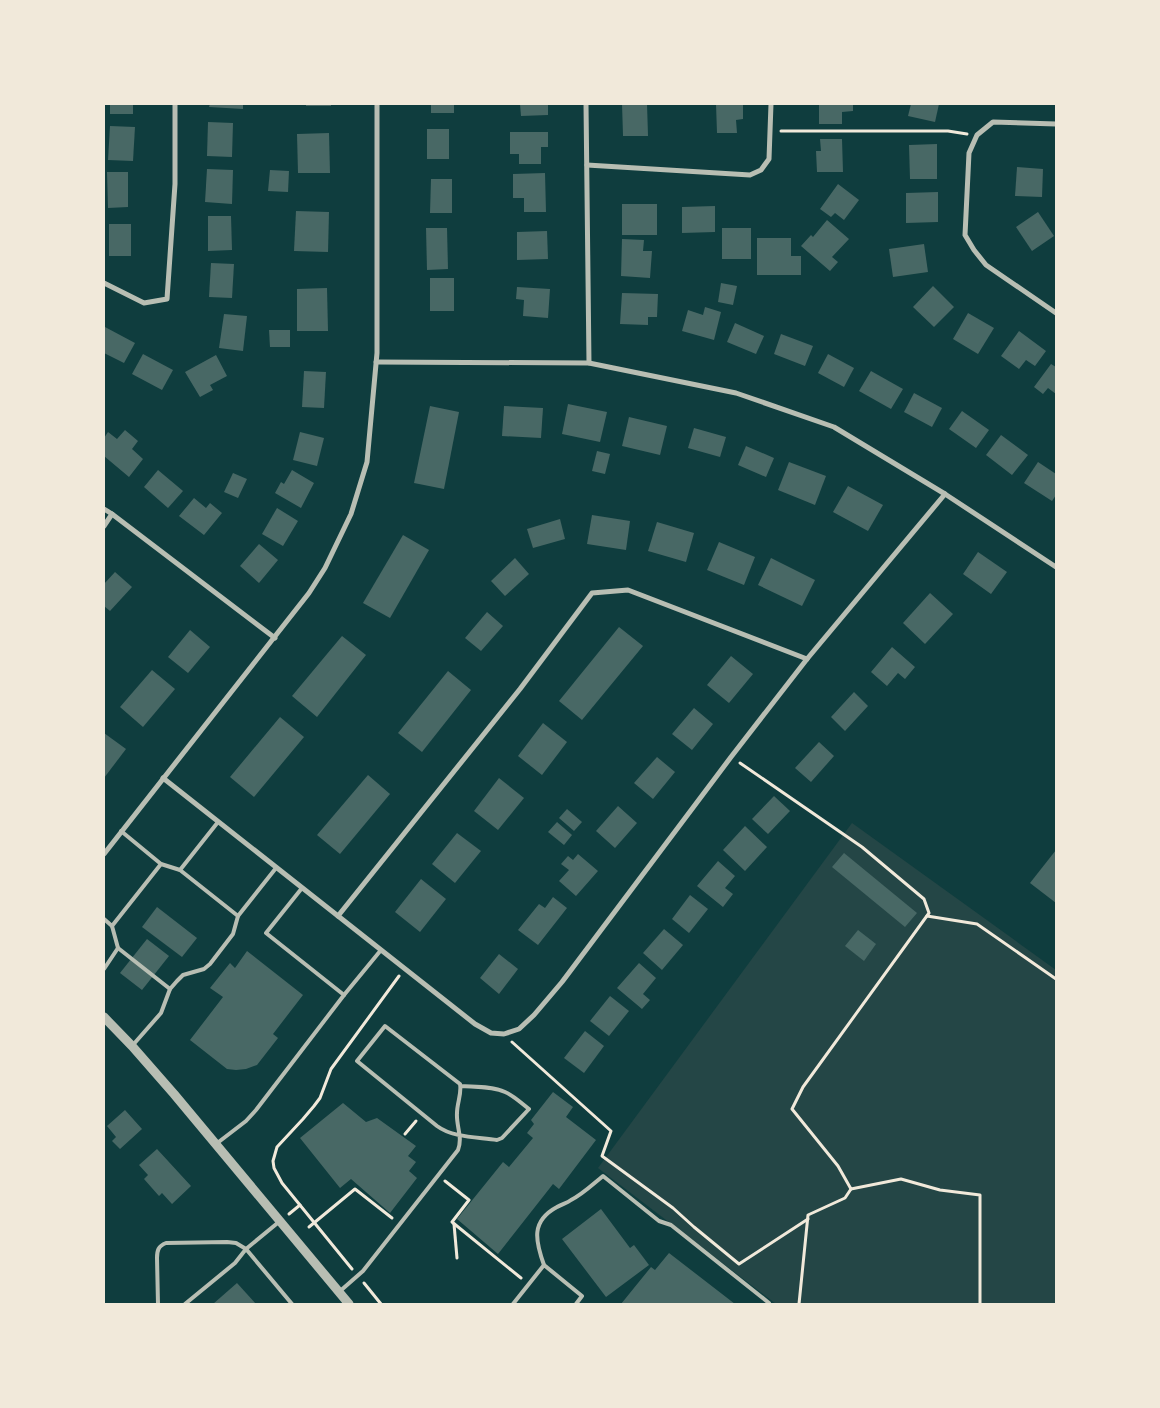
<svg xmlns="http://www.w3.org/2000/svg" width="1160" height="1408" viewBox="0 0 1160 1408" font-family="Manrope,sans-serif">
	<style>
		.green { fill: #244646 }
		.building { fill: #486865 }
		.lines { fill: none; stroke-linecap: round; stroke-linejoin: round }
		.path { stroke: #f1e9da; stroke-width: 3 }
		.service { stroke: #b8beb3; stroke-width: 4 }
		.minor { stroke: #b8beb3; stroke-width: 5 }
		.tertiary { stroke: #b8beb3; stroke-width: 9 }
	</style>
	<rect width="100%" height="100%" fill="#0f3d3e"/>
	<polygon class="green" points="852,823 1056,970 1056,1304 776,1304 598,1168"/>
	<g class="building">
		<rect x="110" y="104" width="23" height="10"/>
		<polygon points="210,104 243,104 243,109 209,107"/>
		<rect x="306" y="104" width="25" height="2"/>
		<rect x="431" y="104" width="23" height="9"/>
		<polygon points="520,104 548,104 548,115 521,116"/>
		<polygon points="622,104 647,104 648,136 623,136"/>
		<polygon points="716,104 743,104 743,119 736,120 737,133 717,133"/>
		<polygon points="819,104 853,104 853,111 842,112 842,124 819,124"/>
		<polygon points="911,104 939,104 935,122 908,116"/>
		<polygon points="208,122 233,123 232,157 207,156"/>
		<polygon points="110,126 135,127 133,161 108,160"/>
		<rect x="427" y="129" width="22" height="30"/>
		<polygon points="510,132 548,132 548,147 541,147 541,164 519,164 519,154 510,154"/>
		<polygon points="329,133 330,173 298,173 297,134"/>
		<polygon points="820,139 842,139 843,172 817,172 816,151 821,151"/>
		<polygon points="937,144 937,179 910,179 909,145"/>
		<polygon points="1017,167 1043,169 1042,197 1015,196"/>
		<polygon points="207,169 233,170 232,204 205,202"/>
		<polygon points="270,170 289,171 288,192 268,191"/>
		<polygon points="107,172 128,172 128,207 108,208"/>
		<polygon points="545,173 546,212 524,212 524,198 513,198 513,174"/>
		<polygon points="431,179 452,179 452,213 430,213"/>
		<polygon points="838,184 859,200 844,220 835,213 831,217 820,209"/>
		<polygon points="938,192 938,222 906,223 906,193"/>
		<rect x="622" y="204" width="35" height="31"/>
		<polygon points="715,206 715,232 682,233 682,207"/>
		<polygon points="296,211 329,212 328,252 294,251"/>
		<polygon points="1038,212 1054,236 1032,251 1016,227"/>
		<polygon points="208,216 231,216 232,250 208,251"/>
		<polygon points="827,220 849,239 832,257 838,262 830,271 801,246 811,235 813,237"/>
		<rect x="109" y="224" width="22" height="32"/>
		<polygon points="426,228 447,228 448,269 427,270"/>
		<rect x="722" y="228" width="29" height="31"/>
		<polygon points="547,231 548,259 517,260 517,232"/>
		<polygon points="757,238 791,238 791,256 801,256 801,275 757,275"/>
		<polygon points="622,239 644,240 643,251 652,251 650,278 621,276"/>
		<polygon points="924,244 928,272 893,277 889,249"/>
		<polygon points="211,263 234,264 232,298 209,297"/>
		<rect x="430" y="278" width="24" height="33"/>
		<polygon points="721,283 737,286 733,305 718,302"/>
		<polygon points="933,286 954,307 934,327 913,307"/>
		<polygon points="517,287 550,289 548,318 523,316 524,300 516,299"/>
		<polygon points="327,288 328,331 297,331 297,289"/>
		<polygon points="622,293 658,294 657,317 648,317 648,325 620,324"/>
		<polygon points="705,307 721,312 714,340 682,331 688,310 703,315"/>
		<polygon points="968,313 994,328 978,354 953,339"/>
		<polygon points="224,314 247,316 243,351 219,348"/>
		<polygon points="735,323 764,336 756,354 727,342"/>
		<polygon points="105,327 135,343 124,363 104,353"/>
		<polygon points="269,330 290,330 290,347 270,347"/>
		<polygon points="1019,331 1046,351 1035,366 1026,360 1019,369 1001,356"/>
		<polygon points="781,334 813,346 805,366 774,354"/>
		<polygon points="143,354 173,370 162,390 132,374"/>
		<polygon points="828,354 854,368 844,387 818,373"/>
		<polygon points="216,355 227,376 210,385 213,390 200,397 185,372"/>
		<polygon points="1051,364 1056,367 1056,394 1048,388 1043,394 1034,387"/>
		<polygon points="304,371 326,372 324,408 302,407"/>
		<polygon points="871,371 903,389 891,409 859,391"/>
		<polygon points="914,393 942,408 932,427 904,412"/>
		<polygon points="568,404 607,412 600,442 562,434"/>
		<polygon points="430,406 459,412 444,489 414,483"/>
		<polygon points="504,406 543,408 541,438 502,436"/>
		<polygon points="962,411 989,430 976,448 949,429"/>
		<polygon points="629,417 667,426 660,455 622,446"/>
		<polygon points="694,428 726,437 720,457 688,448"/>
		<polygon points="125,430 138,441 132,449 143,459 129,477 104,456 104,438 108,432 117,439"/>
		<polygon points="300,432 324,438 317,466 293,460"/>
		<polygon points="1001,435 1028,455 1012,475 986,455"/>
		<polygon points="746,446 774,458 766,477 738,465"/>
		<polygon points="597,451 610,454 605,474 592,471"/>
		<polygon points="789,462 826,476 815,505 778,490"/>
		<polygon points="1038,462 1056,474 1056,495 1052,501 1024,483"/>
		<polygon points="158,470 183,491 168,508 144,487"/>
		<polygon points="292,470 314,483 301,508 275,493 281,482 284,484"/>
		<polygon points="233,473 247,479 238,498 224,492"/>
		<polygon points="848,486 883,505 868,531 833,512"/>
		<polygon points="194,498 206,508 210,503 222,513 204,535 179,516"/>
		<polygon points="277,508 298,521 283,546 262,534"/>
		<polygon points="592,515 630,521 626,550 587,544"/>
		<polygon points="560,519 565,539 533,548 527,529"/>
		<polygon points="657,522 694,533 686,562 648,551"/>
		<polygon points="403,535 429,550 390,618 363,603"/>
		<polygon points="719,542 755,557 744,585 707,570"/>
		<polygon points="259,544 278,560 259,583 240,566"/>
		<polygon points="978,552 1007,572 991,594 963,574"/>
		<polygon points="515,558 529,574 505,596 491,581"/>
		<polygon points="771,558 815,580 802,606 758,585"/>
		<polygon points="115,572 132,587 110,611 104,606 104,584"/>
		<polygon points="930,593 953,614 925,644 903,623"/>
		<polygon points="487,612 503,626 481,651 465,638"/>
		<polygon points="619,627 643,646 582,720 559,701"/>
		<polygon points="190,630 210,647 188,673 168,657"/>
		<polygon points="342,636 366,655 317,717 292,696"/>
		<polygon points="892,647 915,667 905,679 898,673 887,686 871,672"/>
		<polygon points="731,656 753,674 729,703 707,685"/>
		<polygon points="152,670 175,689 143,727 120,707"/>
		<polygon points="448,671 471,690 422,752 398,733"/>
		<polygon points="854,692 868,706 845,731 831,717"/>
		<polygon points="694,708 713,724 692,750 672,734"/>
		<polygon points="280,717 304,737 254,797 230,777"/>
		<polygon points="543,723 567,742 542,775 518,756"/>
		<polygon points="104,733 126,749 104,778"/>
		<polygon points="819,742 834,756 811,782 795,768"/>
		<polygon points="657,757 675,772 653,799 634,783"/>
		<polygon points="368,775 390,794 340,854 317,835"/>
		<polygon points="499,778 524,798 498,830 474,811"/>
		<polygon points="774,796 790,811 768,834 752,819"/>
		<polygon points="618,806 637,823 615,848 596,831"/>
		<polygon points="567,809 582,822 574,831 559,818"/>
		<polygon points="557,822 572,835 564,845 548,832"/>
		<polygon points="745,826 767,847 745,871 723,850"/>
		<polygon points="457,833 481,851 455,883 432,864"/>
		<polygon points="1056,850 1056,903 1030,883"/>
		<polygon points="844,853 917,913 905,927 832,867"/>
		<polygon points="578,854 598,871 576,896 559,881 569,870 561,864 568,856 573,860"/>
		<polygon points="718,861 735,876 725,888 733,894 723,907 697,886"/>
		<polygon points="421,879 446,899 420,932 395,912"/>
		<polygon points="690,895 708,909 689,933 672,919"/>
		<polygon points="553,897 567,908 538,945 518,930 539,904 545,908"/>
		<polygon points="157,907 197,938 182,957 142,927"/>
		<polygon points="664,929 683,945 662,970 643,953"/>
		<polygon points="858,930 876,944 864,961 845,946"/>
		<polygon points="147,939 169,956 142,990 120,973"/>
		<polygon points="247,951 303,995 273,1034 278,1038 257,1065 246,1069 236,1070 227,1069 190,1040 223,997 210,988 230,963 235,968"/>
		<polygon points="499,954 518,969 499,994 480,978"/>
		<polygon points="639,963 656,978 643,994 650,1000 642,1009 617,988"/>
		<polygon points="610,996 629,1011 609,1036 590,1021"/>
		<polygon points="585,1031 604,1046 584,1073 564,1058"/>
		<polygon points="553,1092 573,1107 566,1117 596,1140 559,1189 553,1184 498,1254 457,1219 503,1162 509,1167 533,1138 527,1133 534,1124 531,1120"/>
		<polygon points="343,1103 366,1122 377,1118 416,1146 408,1156 416,1162 409,1171 417,1178 390,1213 351,1179 340,1188 300,1138"/>
		<polygon points="125,1110 142,1129 120,1149 112,1141 116,1137 107,1126"/>
		<polygon points="157,1149 191,1186 172,1204 162,1193 159,1196 144,1179 148,1175 139,1165"/>
		<polygon points="601,1209 630,1248 634,1245 649,1265 606,1297 562,1239"/>
		<polygon points="669,1253 735,1304 621,1304 651,1267 655,1270"/>
		<polygon points="237,1283 256,1304 213,1304"/>
	</g>
	<g class="lines">
		<g class="path">
			<polyline points="781,131 948,131 967,134"/>
			<polyline points="740,763 862,847 924,899 929,913 803,1087 792,1109 838,1166 851,1189 901,1179 940,1190 980,1195 980,1304"/>
			<polyline points="927,916 977,924 1056,979"/>
			<polyline points="512,1042 611,1131 602,1156 673,1208 694,1227 739,1264 808,1219"/>
			<polyline points="405,1134 416,1121"/>
			<polyline points="445,1181 469,1200 452,1222 521,1278"/>
			<polyline points="289,1214 300,1205"/>
			<polyline points="454,1224 457,1258"/>
			<polyline points="309,1227 355,1189 392,1218"/>
			<polyline points="352,1269 282,1183 274,1168 273,1161 277,1147 303,1119 314,1106 320,1098 331,1069 399,976"/>
			<polyline points="364,1283 381,1304"/>
			<polyline points="799,1304 808,1215 845,1198 851,1189"/>
		</g>
		<g class="service">
			<polyline points="121,831 161,864 180,870 238,916"/>
			<polyline points="180,870 218,822"/>
			<polyline points="104,919 112,926 161,864"/>
			<polyline points="112,926 118,948 170,989"/>
			<polyline points="104,969 118,948"/>
			<polyline points="344,995 381,950"/>
			<polyline points="132,1046 161,1013 170,989 177,981 183,975 204,969 210,964 233,934 238,916 276,868"/>
			<polyline points="216,1144 246,1121 256,1110 344,995 266,933 302,888"/>
			<path d="M544,1265C535,1240 531,1221 557,1207C562,1204 567,1203 571,1200C583,1194 593,1184 603,1176L659,1221L671,1225L769,1303"/>
			<path d="M339,1292L363,1271L458,1150C463,1137 456,1126 457,1113C457,1103 462,1093 460,1084L385,1026L357,1061L437,1126C453,1138 478,1137 497,1140L502,1138L529,1109C521,1103 514,1096 505,1092C492,1086 475,1087 461,1086"/>
			<path d="M158,1304L157,1258C157,1251 158,1246 166,1243L227,1242L236,1243L246,1249L280,1221"/>
			<polyline points="185,1304 235,1263 246,1249 292,1304"/>
			<polyline points="513,1304 544,1265 582,1296 576,1304"/>
		</g>
		<g class="minor">
			<polyline points="586,104 589,363"/>
			<polyline points="1056,124 993,122 977,135 969,153 965,235 974,250 986,265 1056,313"/>
			<polyline points="587,165 750,175 761,170 769,159 771,104"/>
			<polyline points="104,283 144,303 167,299 175,184 175,104"/>
			<polyline points="376,362 589,363 736,393 834,427 945,494 1056,567"/>
			<polyline points="104,509 112,514 275,638"/>
			<polyline points="104,526 112,514"/>
			<polyline points="163,778 475,1024 491,1033 504,1034 519,1029 534,1015 562,982 731,757 807,659 945,494"/>
			<polyline points="104,854 309,593 325,568 351,514 367,462 377,353 377,104"/>
			<polyline points="338,916 520,689 592,593 628,590 807,659"/>
		</g>
		<polyline class="tertiary" points="104,1017 132,1046 174,1094 349,1304"/>
	</g>
	<rect width="1160" height="1408" fill="none" stroke="#f1e9da" stroke-width="210"/>
</svg>
